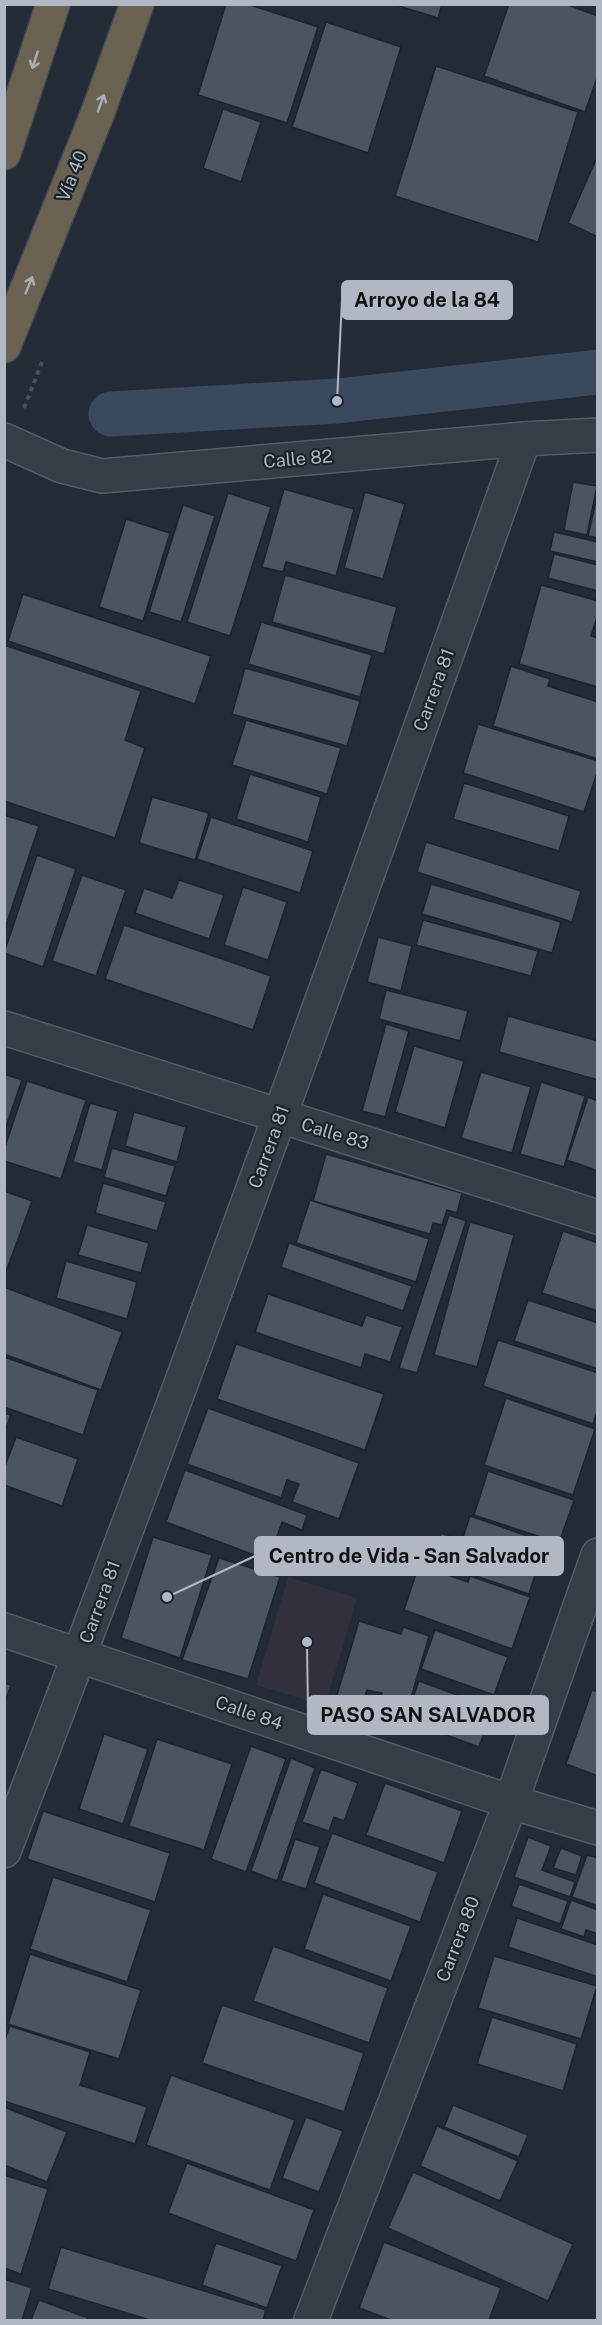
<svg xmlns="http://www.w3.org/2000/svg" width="602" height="2325" viewBox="0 0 602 2325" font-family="'Public Sans',sans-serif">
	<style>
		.medical { fill: #32303c }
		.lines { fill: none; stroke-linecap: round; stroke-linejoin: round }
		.canal { stroke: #3a495e; stroke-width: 45 }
		.building { fill: #4b5562; stroke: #1e242d; stroke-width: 1.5 }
		.street-casing { stroke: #545b64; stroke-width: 36 }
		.highway-casing { stroke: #414851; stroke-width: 36 }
		.path { stroke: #445457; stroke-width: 4; stroke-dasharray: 4.5 4.5; stroke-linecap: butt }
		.street { stroke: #363d47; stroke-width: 33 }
		.highway { stroke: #6c6254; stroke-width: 33 }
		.oneway { stroke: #aaafb8 }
		.labels { text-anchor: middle; stroke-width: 4.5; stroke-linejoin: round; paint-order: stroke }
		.street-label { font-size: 18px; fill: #b1b8c3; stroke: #1c222b }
		.leader { fill: none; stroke: #b1b8c3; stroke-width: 2 }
		.callout-dot { fill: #b1b8c3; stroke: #1c222b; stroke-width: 2 }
		.callout { fill: #b1b8c3; stroke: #b1b8c3; stroke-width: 2 }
		.callout-label { font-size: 20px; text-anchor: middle; font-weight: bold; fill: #111 }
	</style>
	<rect width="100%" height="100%" fill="#232b36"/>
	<polygon class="medical" points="288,1577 357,1598 325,1706 256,1685"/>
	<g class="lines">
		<polyline class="canal" points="111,414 337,401 598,372"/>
	</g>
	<g class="building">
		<polygon points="226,4 247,4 318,27 287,123 198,95"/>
		<polygon points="392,4 442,4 438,18"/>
		<polygon points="509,4 565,4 598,16 598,75 585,112 484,76"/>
		<polygon points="326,22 401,47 368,153 292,127"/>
		<polygon points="436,66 578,112 538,242 395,196"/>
		<polygon points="223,109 261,122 241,182 203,168"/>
		<polygon points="598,155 598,237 568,223"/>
		<polygon points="573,482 597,486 587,535 564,530"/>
		<polygon points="284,489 354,509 336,576 286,562 283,572 262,567"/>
		<polygon points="365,492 405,504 383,579 344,568"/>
		<polygon points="598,492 598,538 588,536"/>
		<polygon points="228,493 271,507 230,636 187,622"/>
		<polygon points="183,505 215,516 181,622 149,612"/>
		<polygon points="126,519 170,533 143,621 99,607"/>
		<polygon points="554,532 598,542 598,562 550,551"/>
		<polygon points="554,554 598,565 598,591 548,578"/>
		<polygon points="285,575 397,607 384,654 272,622"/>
		<polygon points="541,585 598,601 598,614 591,636 598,638 598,687 519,664"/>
		<polygon points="23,594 211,656 195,704 8,641"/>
		<polygon points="261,622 372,655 360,697 248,664"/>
		<polygon points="4,645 141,691 125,740 145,748 115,838 4,801"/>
		<polygon points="511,666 550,679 548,686 598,702 598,759 493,726"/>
		<polygon points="245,668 360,701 347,746 232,714"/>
		<polygon points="246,720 341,748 327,794 232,765"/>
		<polygon points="478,724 598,761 598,770 584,812 463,773"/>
		<polygon points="250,774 321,797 308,842 236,819"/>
		<polygon points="464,783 569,816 559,851 453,819"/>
		<polygon points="152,797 209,813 195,860 139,843"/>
		<polygon points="4,815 39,826 4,931"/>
		<polygon points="211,817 313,851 300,893 197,859"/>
		<polygon points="426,842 581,891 572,922 417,872"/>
		<polygon points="37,855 76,869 43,967 4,953"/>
		<polygon points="82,875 126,890 96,976 52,961"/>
		<polygon points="179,880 224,895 209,939 135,913 144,888 172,898"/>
		<polygon points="431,884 561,922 552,953 422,914"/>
		<polygon points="243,887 287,902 268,960 224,945"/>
		<polygon points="423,920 538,951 531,976 416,945"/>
		<polygon points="124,925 271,976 253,1030 105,979"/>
		<polygon points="378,937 412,946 401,991 367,982"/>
		<polygon points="386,990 468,1011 460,1041 379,1019"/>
		<polygon points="508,1016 598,1041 598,1080 499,1052"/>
		<polygon points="386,1024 409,1031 385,1117 362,1111"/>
		<polygon points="414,1046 464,1061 445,1128 395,1112"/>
		<polygon points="481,1072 531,1087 512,1153 461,1138"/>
		<polygon points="4,1074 22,1080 4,1132"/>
		<polygon points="27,1081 86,1100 61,1179 4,1161 4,1150"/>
		<polygon points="541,1082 585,1096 564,1167 520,1154"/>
		<polygon points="588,1097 598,1101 598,1171 567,1160"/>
		<polygon points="90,1103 118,1111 102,1170 73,1162"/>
		<polygon points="134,1112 186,1127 177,1162 125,1146"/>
		<polygon points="112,1148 175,1166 166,1196 104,1177"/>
		<polygon points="326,1154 462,1193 457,1213 447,1210 442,1225 433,1223 430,1234 313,1201"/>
		<polygon points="103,1183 166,1202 157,1231 95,1213"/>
		<polygon points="4,1191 32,1201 4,1277"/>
		<polygon points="310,1200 429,1239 416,1282 296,1243"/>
		<polygon points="449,1215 466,1221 417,1373 399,1368"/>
		<polygon points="470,1222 514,1235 477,1367 434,1355"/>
		<polygon points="87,1225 149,1243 141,1273 78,1255"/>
		<polygon points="563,1231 598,1243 598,1311 542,1293"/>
		<polygon points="289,1243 412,1286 403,1311 281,1267"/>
		<polygon points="66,1261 137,1282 127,1319 56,1298"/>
		<polygon points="4,1287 122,1332 101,1390 4,1354"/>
		<polygon points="268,1294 362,1326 366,1315 402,1327 390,1362 365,1354 361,1368 255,1332"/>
		<polygon points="528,1300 598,1323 598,1369 514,1341"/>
		<polygon points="498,1340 598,1373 598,1409 593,1424 483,1386"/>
		<polygon points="236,1344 384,1394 365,1450 217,1399"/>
		<polygon points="4,1357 98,1390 83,1435 4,1407"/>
		<polygon points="506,1398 595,1429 573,1495 484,1465"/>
		<polygon points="208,1408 359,1463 339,1519 292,1502 299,1484 287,1480 281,1498 187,1464"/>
		<polygon points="4,1413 11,1415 4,1433"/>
		<polygon points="16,1437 78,1459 62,1506 4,1485 4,1469"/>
		<polygon points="185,1470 307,1515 302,1530 282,1522 274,1545 284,1549 279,1564 166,1522"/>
		<polygon points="488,1471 574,1500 559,1543 474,1515"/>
		<polygon points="470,1516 559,1547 551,1569 538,1565 529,1594 432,1561 441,1533 462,1541"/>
		<polygon points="153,1537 212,1555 180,1658 121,1638"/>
		<polygon points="219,1558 280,1577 248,1679 182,1660"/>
		<polygon points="419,1565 468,1582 470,1576 530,1597 512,1649 404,1610"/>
		<polygon points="359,1621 401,1634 403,1627 429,1636 403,1725 375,1717 382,1693 367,1690 359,1713 334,1705"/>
		<polygon points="435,1630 508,1657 494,1695 421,1669"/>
		<polygon points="419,1681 493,1708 479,1747 405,1720"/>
		<polygon points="4,1683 11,1685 4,1704"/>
		<polygon points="592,1690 598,1692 598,1776 566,1764"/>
		<polygon points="104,1734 148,1749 123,1824 79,1809"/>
		<polygon points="157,1739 232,1764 204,1850 129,1826"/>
		<polygon points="251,1746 286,1759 246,1872 211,1859"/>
		<polygon points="291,1758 315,1768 277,1881 251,1871"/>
		<polygon points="321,1769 358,1783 344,1821 334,1817 329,1831 302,1822"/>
		<polygon points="385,1783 462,1811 444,1863 366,1835"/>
		<polygon points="43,1811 170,1853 155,1902 27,1859"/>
		<polygon points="332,1833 438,1872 420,1922 314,1883"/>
		<polygon points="528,1837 551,1846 542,1870 575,1882 570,1897 514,1877"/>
		<polygon points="295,1839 320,1847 306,1889 281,1881"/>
		<polygon points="561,1848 582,1856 576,1875 553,1868"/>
		<polygon points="587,1855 598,1858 598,1906 572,1897"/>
		<polygon points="53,1877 151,1910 127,1982 30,1949"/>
		<polygon points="519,1884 568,1901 560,1924 511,1906"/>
		<polygon points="323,1894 411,1926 391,1981 304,1949"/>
		<polygon points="571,1900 598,1910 598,1934 586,1930 584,1937 561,1929"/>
		<polygon points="517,1918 598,1945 598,1977 508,1947"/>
		<polygon points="273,1946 388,1988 369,2043 253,2001"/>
		<polygon points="30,1954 141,1990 119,2059 8,2024"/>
		<polygon points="494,1956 597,1986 581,2039 478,2008"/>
		<polygon points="222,2005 364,2053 344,2112 202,2063"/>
		<polygon points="492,2017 577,2044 563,2091 477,2064"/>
		<polygon points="10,2026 90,2052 80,2085 147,2107 135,2144 4,2101 4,2042"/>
		<polygon points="171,2075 295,2120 270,2190 146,2145"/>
		<polygon points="453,2105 528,2135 519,2157 444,2127"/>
		<polygon points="4,2107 67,2132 47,2182 4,2165"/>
		<polygon points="306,2117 343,2131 319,2192 282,2178"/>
		<polygon points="437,2126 518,2161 500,2201 420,2166"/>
		<polygon points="187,2163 314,2210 296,2261 168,2213"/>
		<polygon points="413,2172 573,2244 548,2301 388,2228"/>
		<polygon points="4,2175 48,2189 21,2274 4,2268"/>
		<polygon points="384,2242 501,2288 489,2320 391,2320 359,2308"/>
		<polygon points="216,2243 282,2266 267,2308 202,2285"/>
		<polygon points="61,2247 266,2310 263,2320 150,2320 48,2289"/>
		<polygon points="4,2279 32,2288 22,2320 4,2320"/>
		<polygon points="39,2300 88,2318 87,2320 31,2320"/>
	</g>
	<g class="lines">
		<defs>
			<g id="street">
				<polyline points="4,440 62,466 102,476 524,439 598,435"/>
				<polyline points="4,1028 598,1217"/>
				<polyline points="4,1630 511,1802 598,1828"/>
				<path d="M4,1851C185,1383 355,911 524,439"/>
				<polyline points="311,2320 511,1802 598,1555"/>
			</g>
			<g id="highway">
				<polyline points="4,153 53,4"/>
				<polyline points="4,346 98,112 137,4"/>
			</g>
		</defs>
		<use href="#street" class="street-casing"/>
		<use href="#highway" class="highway-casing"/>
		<polyline class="path" points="24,408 42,362"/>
		<use href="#street" class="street"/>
		<use href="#highway" class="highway"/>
	</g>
	<defs><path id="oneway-shaft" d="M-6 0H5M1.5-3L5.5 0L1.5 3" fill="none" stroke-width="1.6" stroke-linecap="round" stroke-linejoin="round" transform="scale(1.5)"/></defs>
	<g class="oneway">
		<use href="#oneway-shaft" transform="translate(35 60) rotate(108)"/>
		<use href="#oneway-shaft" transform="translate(101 103) rotate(-70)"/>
		<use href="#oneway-shaft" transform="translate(29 285) rotate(-68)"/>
	</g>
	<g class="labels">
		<g class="street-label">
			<text transform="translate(72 176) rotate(-68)" y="6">Vía 40</text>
			<text transform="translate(298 459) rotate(-5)" y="6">Calle 82</text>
			<text transform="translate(434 690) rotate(-70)" y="6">Carrera 81</text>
			<text transform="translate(335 1134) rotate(17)" y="6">Calle 83</text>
			<text transform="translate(269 1147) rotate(-70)" y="6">Carrera 81</text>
			<text transform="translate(100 1602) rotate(-70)" y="6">Carrera 81</text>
			<text transform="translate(249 1713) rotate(19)" y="6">Calle 84</text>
			<text transform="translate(458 1939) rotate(-69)" y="6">Carrera 80</text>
		</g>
	</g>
	<path class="leader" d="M337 401L342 300M167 1597L255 1556M307 1642L308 1715"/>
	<g class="callout-dot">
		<circle cx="337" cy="401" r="6"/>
		<circle cx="167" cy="1597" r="6"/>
		<circle cx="307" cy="1642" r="6"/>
	</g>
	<g class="callout">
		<rect x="342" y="281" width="170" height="38" rx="6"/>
		<rect x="255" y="1537" width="308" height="38" rx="6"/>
		<rect x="308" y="1696" width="240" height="38" rx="6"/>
	</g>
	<g class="callout-label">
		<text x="427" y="307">Arroyo de la 84</text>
		<text x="409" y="1563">Centro de Vida - San Salvador</text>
		<text x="428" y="1722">PASO SAN SALVADOR</text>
	</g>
	<rect width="602" height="2325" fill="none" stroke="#b1b8c3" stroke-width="12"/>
</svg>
